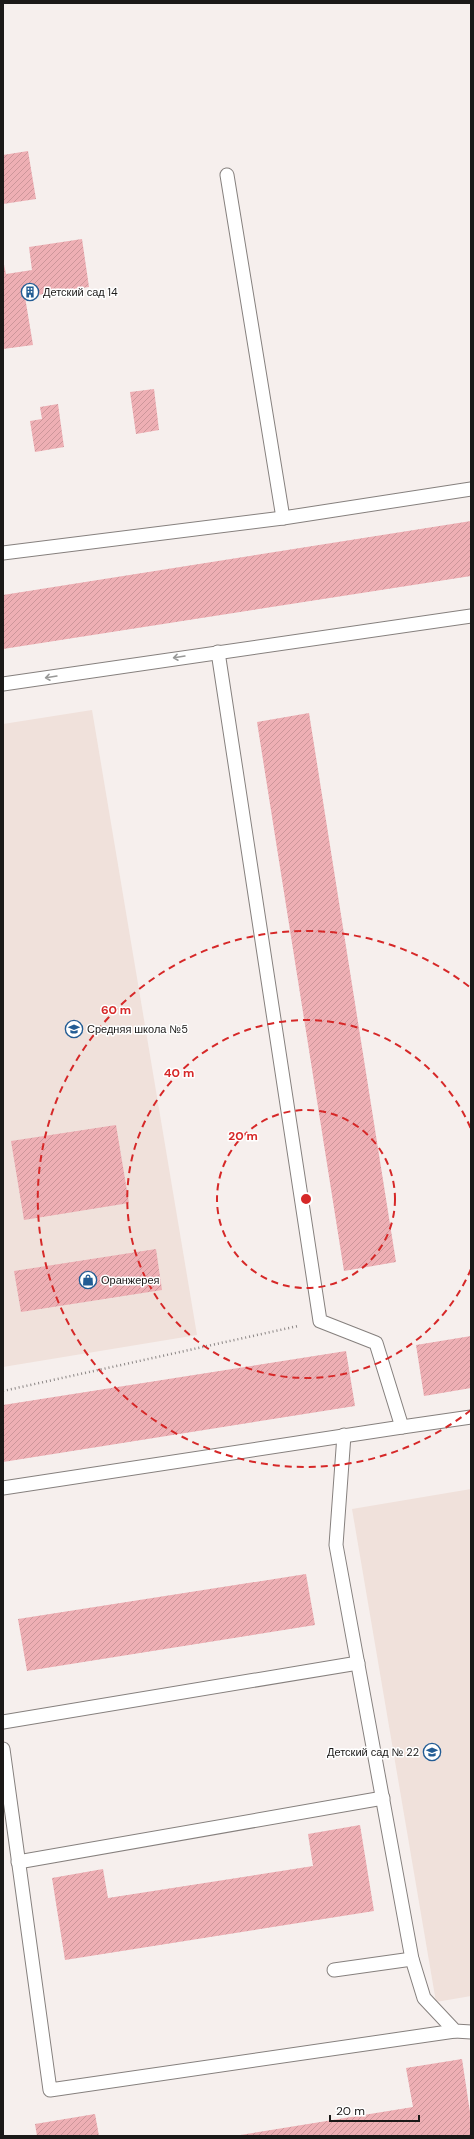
<svg xmlns="http://www.w3.org/2000/svg" width="474" height="2139" viewBox="0 0 474 2139" font-family="'DM Sans',sans-serif">
	<style>
		.built { fill: #f0e1db }
		.building { fill: url(#building-hatch) }
		.lines { fill: none; stroke-linecap: round; stroke-linejoin: round }
		.service-casing { stroke: #86807e; stroke-width: 15 }
		.path { stroke: #8b8685; stroke-width: 2.5; stroke-dasharray: 1 3; stroke-linecap: butt }
		.service { stroke: #fff; stroke-width: 13 }
		.oneway { stroke: #989897 }
		.ring { fill: none; stroke: #d62828; stroke-width: 2; stroke-dasharray: 7 5 }
		.labels { text-anchor: middle; stroke-width: 3; stroke-linejoin: round; paint-order: stroke }
		.poi-label { font-size: 11px; fill: #1b1918; stroke: #fff; text-anchor: start }
		.centre { fill: #d62828; stroke: #fff; stroke-width: 2 }
		.ring-label { font-size: 12px; text-anchor: middle; font-weight: bold; fill: #d62828; stroke: #fff; stroke-width: 3; stroke-linejoin: round; paint-order: stroke }
	</style>
	<defs>
		<pattern id="building-hatch" width="6" height="6" patternUnits="userSpaceOnUse"><rect width="6" height="6" fill="#eeafb4"/><path d="M-1 1l2-2M0 6l6-6M5 7l2-2" fill="none" stroke="#cc969a"/></pattern>
	</defs>
	<rect width="100%" height="100%" fill="#f6efed"/>
	<g class="built">
		<polygon points="92,710 197,1335 3,1367 3,724"/>
		<polygon points="471,1489 471,1996 436,2002 352,1509"/>
	</g>
	<g class="building">
		<polygon points="28,151 36,199 3,204 3,155"/>
		<polygon points="82,239 89,287 25,297 33,345 3,349 3,260 6,274 32,270 29,247"/>
		<polygon points="154,389 159,430 136,434 130,392"/>
		<polygon points="58,404 64,447 35,452 30,421 42,419 40,407"/>
		<polygon points="471,521 471,576 3,649 3,595"/>
		<polygon points="309,713 396,1262 344,1271 257,722"/>
		<polygon points="116,1125 129,1203 24,1220 11,1141"/>
		<polygon points="156,1249 162,1290 21,1312 14,1271"/>
		<polygon points="471,1336 471,1388 424,1396 416,1345"/>
		<polygon points="346,1351 355,1406 3,1462 3,1405"/>
		<polygon points="306,1574 315,1625 27,1671 18,1619"/>
		<polygon points="360,1825 374,1911 65,1960 52,1878 103,1869 108,1898 313,1866 308,1834"/>
		<polygon points="462,2059 471,2119 471,2136 234,2136 413,2107 406,2068"/>
		<polygon points="95,2114 99,2136 37,2136 35,2124"/>
	</g>
	<g class="lines">
		<defs>
			<g id="service">
				<polyline points="227,175 283,518"/>
				<polyline points="3,553 283,518 471,489"/>
				<polyline points="218,652 320,1321 376,1343 402,1427 471,1417"/>
				<polyline points="3,684 471,616"/>
				<polyline points="344,1435 336,1545 412,1959 424,1998 455,2031 471,2032"/>
				<polyline points="3,1488 402,1427"/>
				<polyline points="3,1722 358,1663"/>
				<polyline points="3,1749 50,2090 455,2031"/>
				<polyline points="18,1862 383,1798"/>
				<polyline points="334,1970 412,1959"/>
			</g>
		</defs>
		<use href="#service" class="service-casing"/>
		<polyline class="path" points="3,1391 298,1326"/>
		<use href="#service" class="service"/>
	</g>
	<defs><path id="oneway-shaft" d="M-6 0H5M1.5-3L5.5 0L1.5 3" fill="none" stroke-width="1.6" stroke-linecap="round" stroke-linejoin="round"/></defs>
	<g class="oneway">
		<use href="#oneway-shaft" transform="translate(179 657) rotate(171)"/>
		<use href="#oneway-shaft" transform="translate(51 677) rotate(171)"/>
	</g>
	<g class="ring">
		<circle cx="306" cy="1199" r="89"/>
		<path d="M471 1269A179 179 0 1 1 471 1129"/>
		<path d="M471 1410A268 268 0 1 1 471 988"/>
	</g>
	<defs>
		<symbol id="building-ring" viewBox="-11 -11 22 22"><circle r="9.5" fill="#fff" stroke="#235c94" stroke-width="1.5"/><path d="M-4-6H4V6H1V3H-1V6H-4ZM-2.5-4.3h1.7v1.8h-1.7ZM.8-4.3h1.7v1.8H.8ZM-2.5-1h1.7V.8h-1.7ZM.8-1h1.7V.8H.8Z" fill="#235c94"/></symbol>
		<symbol id="school-ring" viewBox="-11 -11 22 22"><circle r="9.5" fill="#fff" stroke="#235c94" stroke-width="1.5"/><path d="M0-5L7-2L0 1L-7-2ZM-4 1L0 2.5L4 1V4Q0 6-4 4Z" fill="#235c94"/></symbol>
		<symbol id="shop-ring" viewBox="-11 -11 22 22"><circle r="9.5" fill="#fff" stroke="#235c94" stroke-width="1.5"/><path d="M-5-2.5h2.3a2.7 3.5 0 0 1 5.4 0H5L5.5 6h-11ZM-1.5-2.5h3a1.5 2.3 0 0 0-3 0Z" fill="#235c94"/></symbol>
	</defs>
	<g fill-rule="evenodd">
		<use href="#building-ring" x="20" y="282" width="20" height="20"/>
		<use href="#school-ring" x="64" y="1019" width="20" height="20"/>
		<use href="#shop-ring" x="78" y="1270" width="20" height="20"/>
		<use href="#school-ring" x="422" y="1742" width="20" height="20"/>
	</g>
	<g class="labels">
		<g class="poi-label">
			<text x="43" y="296">Детский сад 14</text>
			<text x="87" y="1033">Средняя школа №5</text>
			<text x="101" y="1284">Оранжерея</text>
			<text x="419" y="1756" text-anchor="end">Детский сад № 22</text>
		</g>
	</g>
	<circle cx="306" cy="1199" r="6" class="centre"/>
	<g class="ring-label">
		<text x="116" y="1014">60 m</text>
		<text x="179" y="1077">40 m</text>
		<text x="243" y="1140">20 m</text>
	</g>
	<rect width="474" height="2139" fill="none" stroke="#1b1918" stroke-width="8"/>
	<path d="M330 2115v6h89v-6" fill="none" stroke="#1b1918" stroke-width="2"/>
	<text x="336" y="2115" font-size="12" fill="#1b1918" stroke="#ffffff" stroke-width="3" paint-order="stroke">20 m</text>
</svg>
